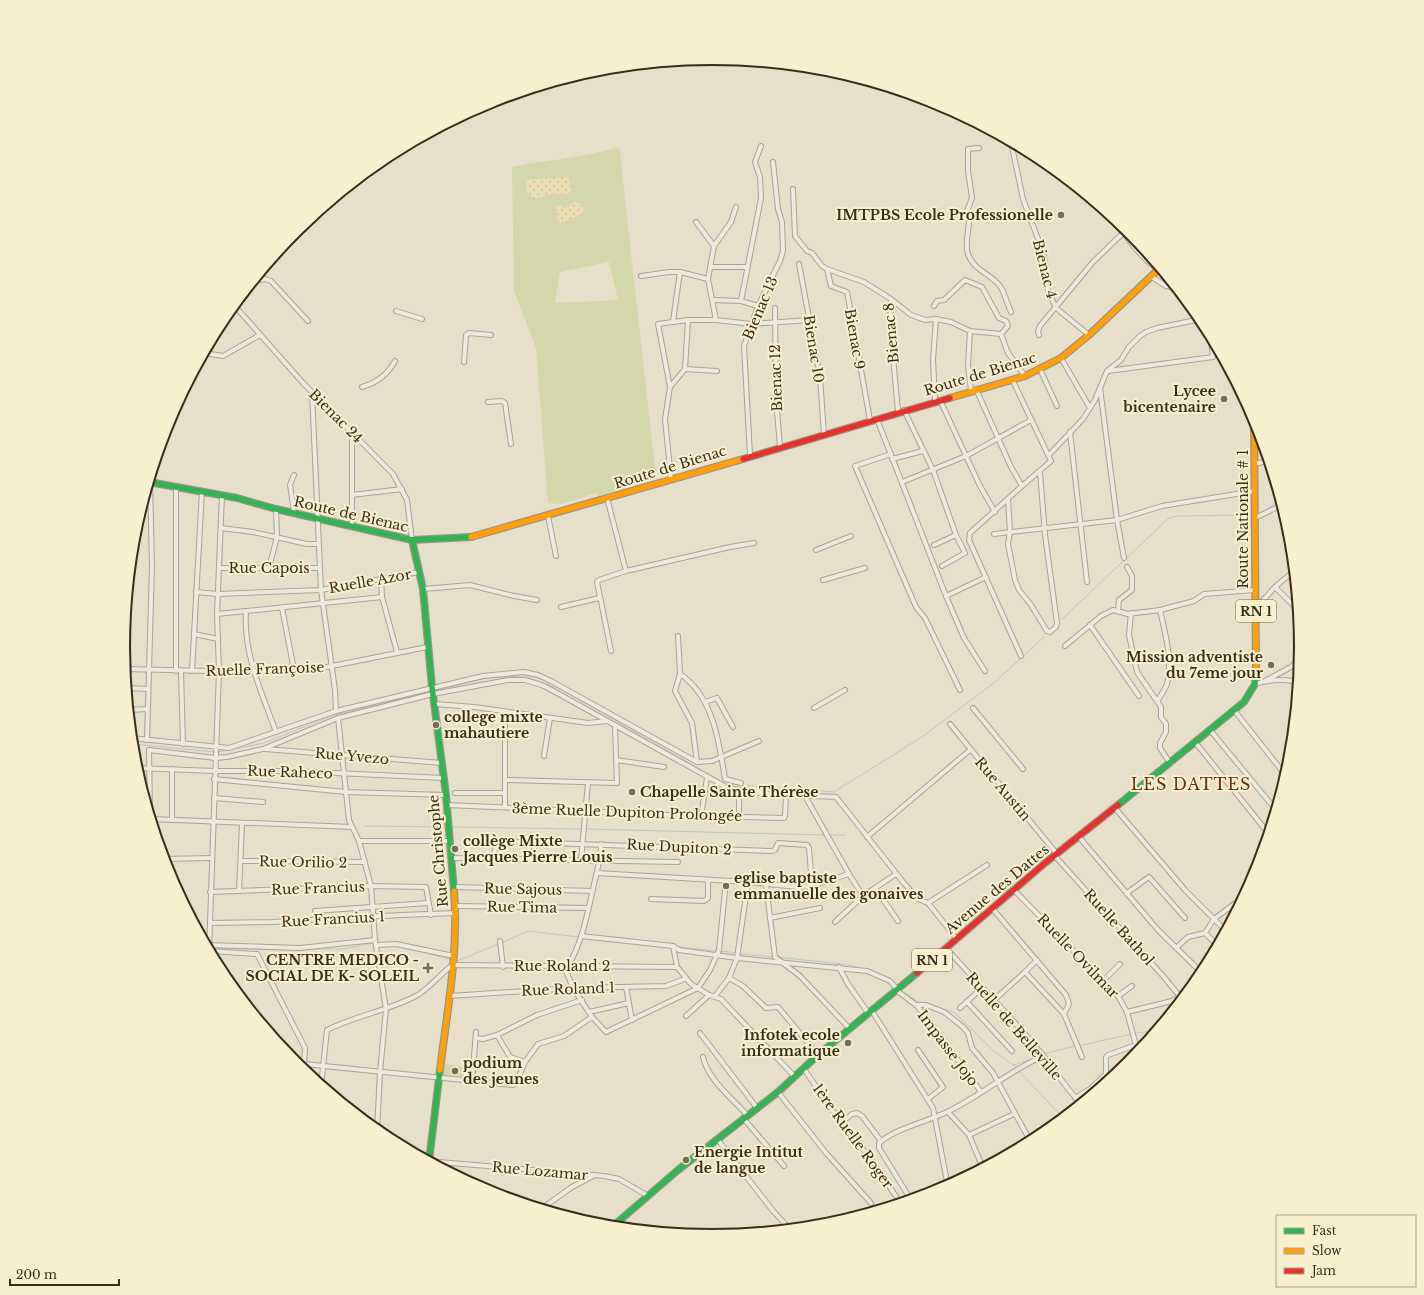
<svg xmlns="http://www.w3.org/2000/svg" width="1424" height="1295" viewBox="0 0 1424 1295" font-family="'Libre Baskerville',serif">
	<style>
		.grass { fill: #d4d7ab; fill-rule: evenodd }
		.sand { fill: url(#sand-dots) }
		.lines { fill: none; stroke-linecap: round; stroke-linejoin: round }
		.stream { stroke: #b7cbc0; stroke-width: 1 }
		.street-casing { stroke: #aba394; stroke-width: 6 }
		.fast-casing { stroke: #9a9384; stroke-width: 8 }
		.slow-casing { stroke: #9a9384; stroke-width: 8 }
		.jam-casing { stroke: #9a9384; stroke-width: 8 }
		.street { stroke: #ede9dd; stroke-width: 4 }
		.fast { stroke: #30b455; stroke-width: 5.5 }
		.slow { stroke: #ff9f0a; stroke-width: 5.5 }
		.jam { stroke: #e5322d; stroke-width: 5.5 }
		.poi-dot { fill: #766b59; stroke: #f8efcf; stroke-width: 1.5 }
		.labels { text-anchor: middle; stroke-width: 4; stroke-linejoin: round; paint-order: stroke }
		.shield { fill: #f8efcf; stroke: #736652; stroke-width: 1 }
		.shield-label { font-size: 13px; font-weight: bold; fill: #3a2c1c }
		.poi-label { font-size: 14px; font-weight: bold; fill: #3a2c1c; stroke: #f8efcf; text-anchor: start }
		.street-label { font-size: 14px; fill: #3a2c1c; stroke: #f8efcf }
		.quarter-label { font-size: 16px; letter-spacing: 1px; fill: #6a2e18; stroke: #f8efcf }
		.rim { fill: none; stroke: #3a2c1c; stroke-width: 2 }
	</style>
	<defs>
		<pattern id="sand-dots" width="8" height="8" patternUnits="userSpaceOnUse"><rect width="8" height="8" fill="#ebdeb0"/><path d="M2 2h.1M6 6h.1" fill="none" stroke="#cabf97" stroke-width="1.8" stroke-linecap="round"/></pattern>
	</defs>
	<rect width="100%" height="100%" fill="#e6dfca"/>
	<g class="grass">
		<path d="M615,148L620,149L624,191L656,478L598,496L596,493L561,504L548,503L536,348L514,291L512,167C546,160 581,158 615,148ZM568,177L571,190L567,194C561,194 553,193 547,195C531,201 526,198 526,180ZM579,203L584,207L582,213L567,221L559,223L557,212L560,206L565,209ZM609,262L618,300L555,303L560,272Z"/>
		<polygon points="445,1064 465,1067 464,1077 444,1075"/>
	</g>
	<g class="sand">
		<polygon points="568,177 571,190 567,194 549,194 535,199 527,192 526,180"/>
		<polygon points="575,201 584,207 584,210 567,221 559,223 556,217 558,213 556,207 560,206 565,209"/>
	</g>
	<g class="lines">
		<g class="stream">
			<polyline points="1267,510 1280,498"/>
			<polyline points="1061,620 1169,518 1177,516 1252,515"/>
			<polyline points="435,691 486,678 525,676 560,689 726,784 834,792 922,737 995,682 1044,637"/>
			<polyline points="132,744 215,752"/>
			<polyline points="218,752 264,743 331,716 430,692"/>
			<polyline points="364,826 446,827"/>
			<polyline points="451,827 582,829"/>
			<polyline points="585,829 824,835"/>
			<polyline points="831,835 845,835"/>
			<polyline points="503,942 528,931 579,937"/>
			<polyline points="678,947 717,951"/>
			<polyline points="210,948 269,949"/>
			<polyline points="308,949 344,949 374,943"/>
			<polyline points="416,950 452,960"/>
			<polyline points="720,951 737,953"/>
			<polyline points="740,954 773,957"/>
			<polyline points="778,957 848,965 860,968"/>
			<polyline points="457,961 498,944"/>
			<polyline points="903,992 920,1003"/>
			<polyline points="943,1009 955,1013 995,1052 1016,1067"/>
			<polyline points="1135,1033 1156,1031"/>
			<polyline points="1078,1046 1132,1034"/>
			<polyline points="1043,1054 1075,1046"/>
			<polyline points="1014,1065 1039,1056"/>
			<polyline points="1019,1071 1063,1118"/>
		</g>
		<defs>
			<g id="street">
				<polyline points="1011,142 1023,199 1043,252 1046,267 1044,274 1048,290 1056,308 1089,335"/>
				<path d="M979,148L968,149V171L972,198L967,211C973,224 963,240 968,254C973,270 991,274 1000,286C1005,293 1007,304 1011,312"/>
				<polyline points="793,189 795,236 807,251 812,253 822,266 827,269 864,282 891,299 890,324 898,411"/>
				<path d="M1114,218C1125,237 1140,256 1158,270"/>
				<polyline points="696,222 714,246"/>
				<polyline points="799,264 820,377 824,434"/>
				<polyline points="710,267 747,267"/>
				<polyline points="827,269 831,286 847,292 870,420"/>
				<polyline points="641,276 669,272 680,272"/>
				<polyline points="1150,276 1166,286 1176,288"/>
				<polyline points="253,282 265,279 271,281 308,321"/>
				<polyline points="891,299 911,315 925,320 936,319 951,322 970,331 1001,334 1008,326 1006,321 999,318 982,287 965,280 944,300 937,301 934,306"/>
				<polyline points="713,300 741,301"/>
				<polyline points="234,305 303,383 393,474 407,500 412,540"/>
				<polyline points="758,306 741,301 761,198 760,177 755,162 761,146"/>
				<polyline points="775,308 776,399 780,447"/>
				<polyline points="396,311 422,319"/>
				<polyline points="716,320 708,279 714,246 731,222 736,207"/>
				<polyline points="673,321 680,272 708,279"/>
				<polyline points="970,331 968,365 971,391"/>
				<polyline points="1001,334 1008,353 1025,376"/>
				<polyline points="1039,335 1038,331 1040,326 1093,262 1123,233"/>
				<polyline points="204,353 223,356 260,335"/>
				<polyline points="1061,358 1090,408"/>
				<polyline points="464,362 466,335 469,333 491,335"/>
				<polyline points="685,369 717,371"/>
				<polyline points="1040,369 1057,406"/>
				<polyline points="1108,371 1213,357 1210,334"/>
				<polyline points="1012,379 1051,461 1022,486"/>
				<path d="M362,387C376,383 388,374 395,361"/>
				<polyline points="670,387 658,324 688,320 716,320 751,324 810,320"/>
				<polyline points="1100,388 1117,520 1124,558"/>
				<polyline points="976,389 1011,467 1022,486 970,533 969,540 1021,656"/>
				<polyline points="312,393 321,590 335,690 336,711"/>
				<polyline points="940,400 980,486 995,512"/>
				<polyline points="935,401 933,360 936,319"/>
				<polyline points="488,402 502,401 505,403 511,444"/>
				<polyline points="904,410 933,470 956,535 965,553 942,566"/>
				<polyline points="877,419 946,596 964,638 985,671"/>
				<polyline points="352,432 352,527"/>
				<polyline points="1070,432 1087,582"/>
				<polyline points="891,454 855,466 916,607 925,618 960,690"/>
				<polyline points="750,455 744,346 758,306 780,261 783,251 782,222 778,209 773,162"/>
				<polyline points="1049,455 1083,419 1095,400 1107,371 1121,360 1129,347 1140,336 1146,332 1157,328 1201,319"/>
				<polyline points="892,459 923,451"/>
				<polyline points="1254,464 1268,461"/>
				<polyline points="294,475 290,485 294,512"/>
				<polyline points="671,479 665,419 670,387 685,369 688,320"/>
				<polyline points="902,482 966,456 1031,420"/>
				<polyline points="352,495 402,489"/>
				<polyline points="607,498 626,571 599,580 597,582 611,651"/>
				<polyline points="1008,500 1010,532 1008,544 1015,580 1019,590 1031,605 1047,631 1050,632 1056,627 1057,623 1045,535 1040,472"/>
				<polyline points="548,516 556,556"/>
				<polyline points="1255,518 1282,505"/>
				<polyline points="221,528 253,532 307,544 318,544"/>
				<polyline points="994,534 1117,520 1162,506 1255,491"/>
				<polyline points="934,545 956,535"/>
				<polyline points="816,550 851,536"/>
				<polyline points="219,568 320,568"/>
				<polyline points="269,568 277,537 276,509"/>
				<polyline points="626,571 730,547 754,543"/>
				<polyline points="381,578 382,597 397,652"/>
				<polyline points="823,580 865,568"/>
				<polyline points="1275,587 1298,610"/>
				<polyline points="423,589 470,585 514,596 537,600"/>
				<polyline points="196,592 218,594 321,590 419,572"/>
				<polyline points="946,596 986,577"/>
				<polyline points="561,607 599,598"/>
				<polyline points="282,608 294,670"/>
				<polyline points="1256,608 1275,587 1294,571"/>
				<path d="M246,611C243,654 262,693 276,732"/>
				<polyline points="1118,611 1119,600 1132,590 1132,576 1127,567"/>
				<polyline points="1131,613 1129,635 1137,672 1161,707 1161,717 1166,724 1166,732 1160,743 1160,748 1170,763"/>
				<polyline points="217,614 382,597"/>
				<polyline points="1090,625 1139,696"/>
				<polyline points="194,634 218,639"/>
				<polyline points="678,636 680,674 675,691 692,723 697,762"/>
				<polyline points="1065,646 1101,616 1113,610 1128,614 1160,610 1194,601 1204,594 1255,590"/>
				<polyline points="125,669 254,672 312,670 427,647"/>
				<polyline points="176,671 176,487"/>
				<polyline points="181,671 183,744"/>
				<polyline points="192,671 202,491"/>
				<path d="M680,674C713,696 719,741 725,779L741,783"/>
				<polyline points="1263,682 1291,667 1301,657"/>
				<path d="M1255,684C1268,680 1284,679 1298,682"/>
				<polyline points="127,688 148,689"/>
				<path d="M1158,700C1161,695 1165,689 1167,684C1173,660 1165,633 1160,610"/>
				<polyline points="705,702 717,698 733,727"/>
				<polyline points="435,704 474,707 588,723 607,721"/>
				<polyline points="814,708 845,690"/>
				<polyline points="973,708 1023,769"/>
				<polyline points="129,710 147,709"/>
				<polyline points="1234,710 1286,776"/>
				<polyline points="338,718 349,820 359,841 371,886 375,940 386,1009 380,1072 377,1131"/>
				<polyline points="950,724 1057,854"/>
				<polyline points="1210,730 1276,810"/>
				<polyline points="131,738 229,748 336,711 483,676 524,672 538,675 551,681 697,762 712,761 759,741"/>
				<polyline points="147,740 152,566 150,482"/>
				<polyline points="1195,742 1269,834"/>
				<polyline points="265,749 442,763"/>
				<polyline points="544,756 550,718"/>
				<polyline points="616,760 664,767"/>
				<polyline points="136,768 215,771 292,771 444,778"/>
				<polyline points="214,779 346,792 446,795"/>
				<polyline points="505,780 617,783 615,726"/>
				<polyline points="455,793 505,793"/>
				<polyline points="805,796 849,874 863,896"/>
				<polyline points="214,798 263,802"/>
				<polyline points="447,805 668,815 784,818 785,816 786,795"/>
				<polyline points="505,806 505,712"/>
				<polyline points="1115,808 1185,890 1226,931"/>
				<path d="M150,815L149,750L215,758L227,757L263,749L338,718L433,694L508,680H525L544,686L559,694L726,787C761,796 800,795 836,797L903,882L918,899L928,903L956,938"/>
				<polyline points="701,816 707,778"/>
				<polyline points="739,817 739,791"/>
				<polyline points="151,819 352,827"/>
				<polyline points="172,820 172,769"/>
				<polyline points="867,837 970,750"/>
				<polyline points="1079,837 1158,930 1203,974"/>
				<polyline points="359,841 450,841"/>
				<polyline points="1054,855 1163,976 1182,999"/>
				<polyline points="451,858 678,862"/>
				<polyline points="493,858 497,841 772,851 775,850 778,843 807,845 809,848 812,886"/>
				<polyline points="163,859 212,858"/>
				<polyline points="534,859 534,842"/>
				<polyline points="581,860 588,783"/>
				<polyline points="241,861 365,862"/>
				<polyline points="597,873 748,882 798,887 812,886 849,874"/>
				<polyline points="766,885 775,957 800,976 850,1029"/>
				<polyline points="454,887 592,891"/>
				<polyline points="875,888 898,921"/>
				<polyline points="1014,890 1118,996 1127,1012 1138,1053"/>
				<polyline points="239,891 242,824"/>
				<polyline points="210,892 371,886 426,887 431,915"/>
				<polyline points="1127,893 1149,877 1185,918"/>
				<polyline points="651,899 704,901 708,898 708,880"/>
				<polyline points="928,903 987,865"/>
				<polyline points="455,906 588,908"/>
				<polyline points="992,908 1066,995 1069,1004 1064,1014"/>
				<polyline points="315,911 428,903"/>
				<polyline points="770,918 820,908"/>
				<polyline points="835,922 863,896 896,874"/>
				<polyline points="210,923 272,922 401,915 456,913"/>
				<polyline points="581,936 673,946 679,950 737,958 867,971 890,981 897,989"/>
				<polyline points="500,941 503,967"/>
				<polyline points="206,945 300,948 375,940"/>
				<polyline points="376,945 396,944 454,956"/>
				<polyline points="673,946 677,967"/>
				<polyline points="1218,946 1205,933 1214,919 1241,899"/>
				<path d="M946,948C977,983 1011,1016 1041,1053C1055,1070 1066,1088 1081,1104"/>
				<polyline points="1176,948 1188,937 1205,933"/>
				<polyline points="209,951 219,671 217,614 222,495"/>
				<polyline points="209,951 257,954 305,1048 304,1064"/>
				<path d="M568,966C582,943 587,915 593,889C596,874 601,859 601,844"/>
				<polyline points="839,967 848,984 869,1014"/>
				<polyline points="1025,972 1037,960"/>
				<polyline points="729,978 743,986 766,1008 778,1007 818,1055"/>
				<polyline points="1104,980 1120,964"/>
				<polyline points="626,987 632,1020"/>
				<polyline points="896,990 916,1005 928,1019 981,1092"/>
				<polyline points="449,996 573,988 666,986 685,979"/>
				<polyline points="715,996 729,978 737,958 748,882"/>
				<polyline points="1118,996 1132,986"/>
				<polyline points="994,1000 1025,972 1064,1014 1082,1057"/>
				<polyline points="1172,1001 1174,1009"/>
				<polyline points="967,1002 1012,1051"/>
				<polyline points="916,1005 926,1005 944,1012 963,1027 968,1033 972,1048 993,1073 1028,1137 1030,1143"/>
				<polyline points="960,1008 982,988"/>
				<polyline points="872,1011 933,1108 948,1187"/>
				<polyline points="589,1012 629,1003"/>
				<polyline points="1127,1012 1172,1001 1179,997"/>
				<polyline points="686,1016 709,995"/>
				<polyline points="592,1017 606,1032 698,988 710,970 719,950 726,881"/>
				<polyline points="700,1033 757,1108"/>
				<polyline points="476,1038 483,1039 497,1035"/>
				<polyline points="918,1050 943,1087 928,1099"/>
				<path d="M703,1057C708,1080 733,1099 748,1116"/>
				<polyline points="525,1062 510,1057 497,1035 537,1015 582,1000"/>
				<polyline points="294,1063 513,1085 517,1081 525,1062 538,1044 564,1036 592,1017 573,988 564,966"/>
				<polyline points="804,1069 841,1123 871,1159 897,1198 903,1203"/>
				<polyline points="472,1082 476,1032"/>
				<path d="M321,1086L327,1030C355,1016 386,1011 414,997C429,990 439,974 453,965L677,967L691,984L709,995L721,999L795,1077"/>
				<polyline points="778,1092 826,1153 871,1203"/>
				<polyline points="1075,1098 1090,1089 1106,1074 1106,1057 1108,1055 1136,1045 1146,1044"/>
				<polyline points="948,1112 969,1135 983,1168"/>
				<polyline points="744,1119 784,1166"/>
				<polyline points="841,1123 852,1114 857,1113 862,1116 881,1141"/>
				<polyline points="969,1135 1014,1114"/>
				<polyline points="718,1140 773,1211 790,1229"/>
				<polyline points="428,1161 604,1176 619,1179 648,1196"/>
				<path d="M911,1200L879,1148V1143C898,1127 927,1122 949,1111C982,1095 1009,1071 1043,1056"/>
				<polyline points="541,1209 572,1187 593,1176"/>
				<polyline points="620,1221 626,1229"/>
			</g>
			<g id="fast">
				<polyline points="149,482 237,498 276,509 412,540 471,537"/>
				<polyline points="412,540 423,589 432,687 446,795 454,891"/>
				<polyline points="1118,805 1244,702 1255,684 1256,672"/>
				<polyline points="429,1161 440,1070"/>
				<polyline points="612,1227 678,1170 778,1092 818,1055 917,973"/>
			</g>
			<g id="slow">
				<polyline points="950,398 1025,376 1061,358 1089,335 1160,268"/>
				<polyline points="1254,417 1256,672"/>
				<polyline points="471,537 743,459"/>
				<path d="M440,1070C447,1011 459,951 454,891"/>
			</g>
			<g id="jam">
				<polyline points="743,459 950,398"/>
				<polyline points="917,973 1045,863 1118,805"/>
			</g>
		</defs>
		<use href="#street" class="street-casing"/>
		<use href="#fast" class="fast-casing"/>
		<use href="#slow" class="slow-casing"/>
		<use href="#jam" class="jam-casing"/>
		<use href="#street" class="street"/>
		<use href="#fast" class="fast"/>
		<use href="#slow" class="slow"/>
		<use href="#jam" class="jam"/>
	</g>
	<g class="poi-dot">
		<circle cx="1061" cy="215" r="4"/>
		<circle cx="1224" cy="399" r="4"/>
		<circle cx="1271" cy="665" r="4"/>
		<circle cx="436" cy="725" r="4"/>
		<circle cx="632" cy="792" r="4"/>
		<circle cx="455" cy="849" r="4"/>
		<circle cx="726" cy="886" r="4"/>
		<path d="M426 962h4v4h4v4h-4v4h-4v-4h-4v-4h4z"/>
		<circle cx="848" cy="1043" r="4"/>
		<circle cx="455" cy="1071" r="4"/>
		<circle cx="686" cy="1160" r="4"/>
	</g>
	<g class="labels">
		<g class="shield">
			<rect x="1236" y="600" width="40" height="22" rx="3"/>
			<rect x="912" y="949" width="40" height="22" rx="3"/>
		</g>
		<g class="shield-label">
			<text x="1256" y="616">RN 1</text>
			<text x="932" y="965">RN 1</text>
		</g>
		<g class="poi-label">
			<text x="1053" y="220" text-anchor="end">IMTPBS Ecole Professionelle</text>
			<text x="1216" y="396" text-anchor="end">Lycee<tspan x="1216" dy="16">bicentenaire</tspan></text>
			<text x="1263" y="662" text-anchor="end">Mission adventiste<tspan x="1263" dy="16">du 7eme jour</tspan></text>
			<text x="444" y="722">college mixte<tspan x="444" dy="16">mahautiere</tspan></text>
			<text x="640" y="797">Chapelle Sainte Thérèse</text>
			<text x="463" y="846">collège Mixte<tspan x="463" dy="16">Jacques Pierre Louis</tspan></text>
			<text x="734" y="883">eglise baptiste<tspan x="734" dy="16">emmanuelle des gonaives</tspan></text>
			<text x="419" y="965" text-anchor="end">CENTRE MEDICO -<tspan x="419" dy="16">SOCIAL DE K- SOLEIL</tspan></text>
			<text x="840" y="1040" text-anchor="end">Infotek ecole<tspan x="840" dy="16">informatique</tspan></text>
			<text x="463" y="1068">podium<tspan x="463" dy="16">des jeunes</tspan></text>
			<text x="694" y="1157">Energie Intitut<tspan x="694" dy="16">de langue</tspan></text>
		</g>
		<g class="street-label">
			<text transform="translate(1045 269) rotate(76)" y="5">Bienac 4</text>
			<text transform="translate(760 308) rotate(-67)" y="5">Bienac 13</text>
			<text transform="translate(891 333) rotate(-95)" y="5">Bienac 8</text>
			<text transform="translate(855 339) rotate(80)" y="5">Bienac 9</text>
			<text transform="translate(814 349) rotate(81)" y="5">Bienac 10</text>
			<text transform="translate(980 374) rotate(-17)" y="5">Route de Bienac</text>
			<text transform="translate(776 378) rotate(-92)" y="5">Bienac 12</text>
			<text transform="translate(336 416) rotate(45)" y="5">Bienac 24</text>
			<text transform="translate(670 467) rotate(-17)" y="5">Route de Bienac</text>
			<text transform="translate(351 514) rotate(13)" y="5">Route de Bienac</text>
			<text transform="translate(1243 519) rotate(-90)" y="5">Route Nationale # 1</text>
			<text x="269" y="573">Rue Capois</text>
			<text transform="translate(370 581) rotate(-10)" y="5">Ruelle Azor</text>
			<text transform="translate(265 669) rotate(-2)" y="5">Ruelle Françoise</text>
			<text transform="translate(352 756) rotate(5)" y="5">Rue Yvezo</text>
			<text transform="translate(290 772) rotate(2)" y="5">Rue Raheco</text>
			<text transform="translate(1003 789) rotate(50)" y="5">Rue Austin</text>
			<text transform="translate(627 812) rotate(2)" y="5">3ème Ruelle Dupiton Prolongée</text>
			<text transform="translate(679 847) rotate(3)" y="5">Rue Dupiton 2</text>
			<text transform="translate(438 851) rotate(-95)" y="5">Rue Christophe</text>
			<text transform="translate(303 862) rotate(1)" y="5">Rue Orilio 2</text>
			<text transform="translate(318 888) rotate(-2)" y="5">Rue Francius</text>
			<text transform="translate(523 889) rotate(1)" y="5">Rue Sajous</text>
			<text transform="translate(997 889) rotate(-40)" y="5">Avenue des Dattes</text>
			<text transform="translate(522 907) rotate(1)" y="5">Rue Tima</text>
			<text transform="translate(333 919) rotate(-3)" y="5">Rue Francius 1</text>
			<text transform="translate(1119 927) rotate(48)" y="5">Ruelle Bathol</text>
			<text transform="translate(1078 956) rotate(46)" y="5">Ruelle Ovilmar</text>
			<text x="562" y="971">Rue Roland 2</text>
			<text transform="translate(568 989) rotate(-2)" y="5">Rue Roland 1</text>
			<text transform="translate(1014 1026) rotate(49)" y="5">Ruelle de Belleville</text>
			<text transform="translate(948 1048) rotate(53)" y="5">Impasse Jojo</text>
			<text transform="translate(853 1136) rotate(54)" y="5">1ère Ruelle Roger</text>
			<text transform="translate(540 1171) rotate(5)" y="5">Rue Lozamar</text>
		</g>
		<g class="quarter-label">
			<text x="1191" y="790">LES DATTES</text>
		</g>
	</g>
	<path d="M0 0H1424V1295H0ZM130 647a582 582 0 1 1 1164 0a582 582 0 1 1-1164 0Z" fill="#f8efcf" fill-rule="evenodd"/>
	<path class="rim" d="M130 647a582 582 0 1 1 1164 0a582 582 0 1 1-1164 0Z"/>
	<rect x="1276" y="1215" width="140" height="72" fill="#f8efcf" stroke="#aca187"/>
	<rect x="1284" y="1228" width="20" height="6" fill="#30b455" stroke="#aca187"/>
	<text x="1312" y="1235" font-size="12" fill="#3a2c1c">Fast</text>
	<rect x="1284" y="1248" width="20" height="6" fill="#ff9f0a" stroke="#aca187"/>
	<text x="1312" y="1255" font-size="12" fill="#3a2c1c">Slow</text>
	<rect x="1284" y="1268" width="20" height="6" fill="#e5322d" stroke="#aca187"/>
	<text x="1312" y="1275" font-size="12" fill="#3a2c1c">Jam</text>
	<path d="M10 1279v6h109v-6" fill="none" stroke="#3a2c1c" stroke-width="2"/>
	<text x="16" y="1279" font-size="12" fill="#3a2c1c" stroke="#f8efcf" stroke-width="3" paint-order="stroke">200 m</text>
</svg>
